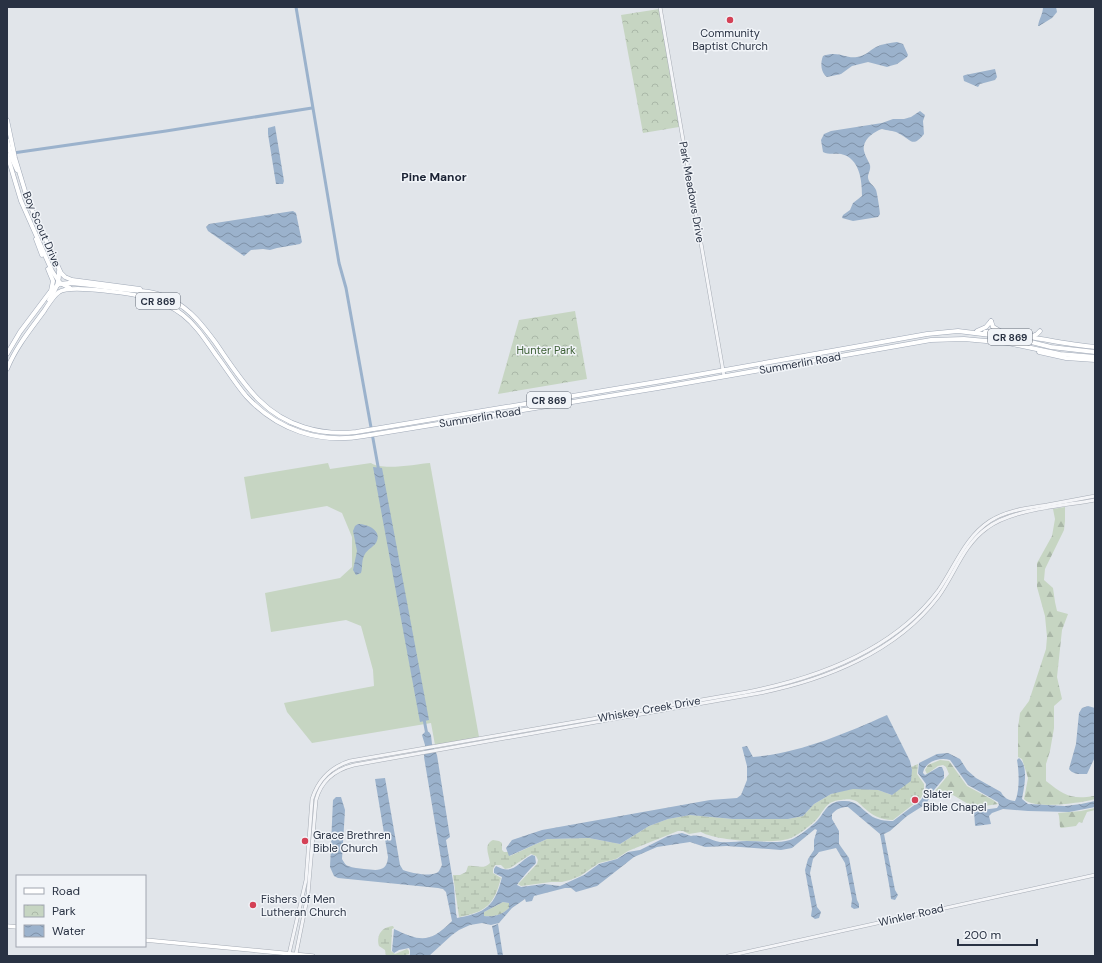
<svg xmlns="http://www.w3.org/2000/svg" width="1102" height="963" viewBox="0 0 1102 963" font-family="'DM Sans',sans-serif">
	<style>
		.grass { fill: #c6d5c2 }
		.forest { fill: url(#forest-firs) }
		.wetland { fill: url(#wetland-marsh) }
		.park { fill: url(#park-crowns) }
		.water { fill: url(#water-waves); fill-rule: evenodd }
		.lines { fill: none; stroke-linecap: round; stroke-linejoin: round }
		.canal { stroke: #9bb2cc; stroke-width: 3 }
		.tertiary-casing { stroke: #a6acb5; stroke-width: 4 }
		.secondary-casing { stroke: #a6acb5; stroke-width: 4.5 }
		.primary-casing { stroke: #a0a9b7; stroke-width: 5 }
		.tertiary { stroke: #f4f5f8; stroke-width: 3 }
		.secondary { stroke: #fff; stroke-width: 3.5 }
		.primary { stroke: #fff; stroke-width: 4 }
		.poi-dot { fill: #d44156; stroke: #f1f4f8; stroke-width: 1.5 }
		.labels { text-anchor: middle; stroke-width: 3; stroke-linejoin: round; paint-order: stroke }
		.shield { fill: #f1f4f8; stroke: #656c79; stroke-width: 1 }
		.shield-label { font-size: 10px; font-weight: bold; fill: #293243 }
		.poi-label { font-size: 11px; fill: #293243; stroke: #f1f4f8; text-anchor: start }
		.street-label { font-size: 11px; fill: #293243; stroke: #f1f4f8 }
		.park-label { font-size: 11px; fill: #3d5f35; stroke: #f1f4f8 }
		.neighbourhood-label { font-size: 12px; font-weight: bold; fill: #1b2334; stroke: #f1f4f8 }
	</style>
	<defs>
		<pattern id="forest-firs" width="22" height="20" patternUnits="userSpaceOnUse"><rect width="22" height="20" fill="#c6d5c2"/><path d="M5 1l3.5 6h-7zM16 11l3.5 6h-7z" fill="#aab7a8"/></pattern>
		<pattern id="wetland-marsh" width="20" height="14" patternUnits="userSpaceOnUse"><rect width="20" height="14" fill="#c6d5c2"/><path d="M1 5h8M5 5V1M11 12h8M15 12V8" fill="none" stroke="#aab7a8"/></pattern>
		<pattern id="park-crowns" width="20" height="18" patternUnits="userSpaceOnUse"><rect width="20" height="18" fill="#c6d5c2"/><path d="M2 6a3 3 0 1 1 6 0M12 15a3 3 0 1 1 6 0" fill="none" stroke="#aab7a8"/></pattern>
		<pattern id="water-waves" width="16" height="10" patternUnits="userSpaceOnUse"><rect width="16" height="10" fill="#9bb2cc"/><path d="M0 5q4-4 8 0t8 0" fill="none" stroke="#7e91a7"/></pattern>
	</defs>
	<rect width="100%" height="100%" fill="#e1e5ea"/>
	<path class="grass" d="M328,463L330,469L371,463C382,471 417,464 430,463L479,737L435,745L431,723L312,743L287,712L284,703L374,686L373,670L361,626L346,620L271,632L265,593L340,578L352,567V537L342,513L327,506L251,519L244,477Z"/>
	<g class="forest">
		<path d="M1065,507V521L1064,530L1045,569L1044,580L1053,588L1055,602L1057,611L1068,614L1062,630L1057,677L1062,699L1054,706V728L1050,751L1046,764V781C1064,795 1071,800 1094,796L1095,795V799C1081,803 1033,810 1024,799L1028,778L1022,759L1018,757V728L1020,713L1029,701L1046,649L1047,637L1045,616L1037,587V563L1052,536L1055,519L1053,509Z"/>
		<polygon points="940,760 949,761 967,786 993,800 998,804 977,807 974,810 973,807 953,795 932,798 935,791 949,774 946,767 943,765 938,766 927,774 925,770 928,765"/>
		<polygon points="1095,808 1095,810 1087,812 1082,823 1079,822 1076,826 1061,828 1060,827 1059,816 1058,813 1081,811"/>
		<path d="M503,902L509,903V908C502,915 494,917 484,916V912Z"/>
	</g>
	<g class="wetland">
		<path d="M918,764L917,774L924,784V793L920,799L893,820C880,820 872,815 863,807C861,805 858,802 856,801C852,799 845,799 841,800C824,801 824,813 814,822C807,828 797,836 788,839C771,844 716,841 701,832L689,834L683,831H678L628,851L616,859L599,863L580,876L570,880L562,882H551L521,886L518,884C524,878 531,870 537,864L538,860L536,856L531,854L510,868L505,869L501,865H495L493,869V873L501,878C494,905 486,912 459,917L453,875H460L466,872L468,866C476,865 484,870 490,863C489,854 483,845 493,840L499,841L502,843V850L504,852H508L510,856L547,839L589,838L620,844L649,826L668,819L690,815L733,819H788L803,816L814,804L831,794L853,788L878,790L892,795L912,770L911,767Z"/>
		<path d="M393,926L394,928L392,929L391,951L395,954L407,949L409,951V954L402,956H386L385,950L379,946C376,935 382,927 393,926Z"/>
	</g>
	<g class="park">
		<polygon points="659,9 679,127 643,133 621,15"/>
		<polygon points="575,311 587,379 498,394 519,320"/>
	</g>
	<g class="water">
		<path d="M1043,7H1056L1057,12L1052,18L1039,26H1038C1039,19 1043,14 1043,7Z"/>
		<path d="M897,42L903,44L908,55L907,57L897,64L890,66L887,67L868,62L852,66L841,74L827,77C821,73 820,63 823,56C839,50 845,59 857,57C865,56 869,51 876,47C882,44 890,43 897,42Z"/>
		<polygon points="995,69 997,77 995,80 980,84 978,87 964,81 963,76 965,75"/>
		<path d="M920,111L925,115L923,121L924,134C912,149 911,139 898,133C893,130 887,131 882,129C873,132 862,140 864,151C865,156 868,160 870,165C871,170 868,173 868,177C868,183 874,185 876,190C877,192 880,211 880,214L878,217L853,221L842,218L843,215L850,210L853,203L862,196C862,181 860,158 841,154C835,153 829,155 823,152L821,140L824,134L831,131L882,123L893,119H904L911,117Z"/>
		<polygon points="275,126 284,181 283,184 276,184 268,134 268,128"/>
		<polygon points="293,211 296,213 302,242 300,244 277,248 270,250 263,249 251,250 244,256 208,231 206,227 209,224"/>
		<polygon points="373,467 382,468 429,720 420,722"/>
		<path d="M358,524C368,524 383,531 376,543C373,547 367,550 365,554C361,560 363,567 361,573L356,575L353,570L357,551L353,531L355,526Z"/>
		<path d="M1088,706L1095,708V757L1087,774C1081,774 1073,775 1069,769L1076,744L1079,713L1082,708Z"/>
		<path d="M887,715L910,761L912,770L911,781L892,795L878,790L853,789L831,794L814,804L803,816L788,819H733L690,815L668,819L649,826L620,844L589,838L547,839L509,856L506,848L512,840L542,830L710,800L737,798L741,795L747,780V766L742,747L747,746L753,757C800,753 844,734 887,715Z"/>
		<path d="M426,731L429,732L431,735L432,744L437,755L450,837L446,840L454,887L456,913L457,918C486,913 495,906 502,877L494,873V869L496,866C514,876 517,862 532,855L535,856L536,863C531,868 520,880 517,885L521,887L544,884L560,886L584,875L599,864L617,859L628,852L640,850L668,836L682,833L691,836C701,834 709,840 720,842C729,843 738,841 747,841C761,841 776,844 790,840C798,837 808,829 815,823C825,814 825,802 842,801C857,800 859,807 870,815C876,820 886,821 893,821L921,800L925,793L926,784L918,773L919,763L937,754L948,753L960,759L967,770L976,778L1001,792C1003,797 1009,801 1015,801C1020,791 1019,771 1017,760L1019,758C1029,766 1024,788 1022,799L1028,804L1065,806L1081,804L1095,801V807L1069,812L1028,811L1003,809L992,813L989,816L991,824L976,826L975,825L974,811L997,808L999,805L998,802L968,785L950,760C940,757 925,761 923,773L925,775L939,767H942L944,772V778L934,790L926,804L907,816L890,831L884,834L895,890L898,895L895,900L891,899L890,890L880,834L848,807C840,807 837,809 832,814V819L839,831V844L849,858L857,900L859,904V908L854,909L851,907L852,899L845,863L836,848L819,852L813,859L810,873L817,907L821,912L819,918L815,919L811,916L812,909L805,870L808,859L814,850V840L817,830L815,829L792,848L781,850L727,846L705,847L690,842L657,847L634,857L597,886L576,892L571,888H565L534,896L532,901L526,902L525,899L512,908L499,923L491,925L482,923L470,925L459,930L452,935L429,956H407L410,955V950L409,948L399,950L394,953L392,951L394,929C421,942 430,943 452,921L446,892L443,889L438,888L338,878L334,876L330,867L333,800L336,797H341L345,810L342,859C344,862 345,865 348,866C353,868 359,868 364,869C376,870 387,873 388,857L375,779L385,778L400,865L403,870C411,873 433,878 439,871C440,869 441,867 442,865L424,757L425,745L422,735ZM503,902L509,903V908C502,915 494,917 484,916V912Z"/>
		<polygon points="498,924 503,956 498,956 492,926"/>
	</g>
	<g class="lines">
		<g class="canal">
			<polyline points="296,7 339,263 346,288 379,472"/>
			<polyline points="13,153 166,131 312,108"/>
			<polyline points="424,719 427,735"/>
		</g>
		<defs>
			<g id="tertiary">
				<polyline points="660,7 724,376"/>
				<path d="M289,954L306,880L312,799C318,780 331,767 350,761L747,692C818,678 893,651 938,591C955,567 964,538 990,521C1007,510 1028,508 1047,505C1063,502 1079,499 1095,496"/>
				<path d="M296,954L308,894L316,800C321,781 334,770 354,765L760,693C825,680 896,652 938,597C955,574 963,545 987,528C1012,509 1063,506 1095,500"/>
				<polyline points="728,956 1095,875"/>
			</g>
			<g id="secondary">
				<polyline points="7,926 17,927"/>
				<polyline points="145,940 313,956"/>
			</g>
			<g id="primary">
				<polyline points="7,120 15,158 28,201 61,273 65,277 72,280 140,289"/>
				<polyline points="7,140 12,159 17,170"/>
				<polyline points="7,154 21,201 52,271 60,283 70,288"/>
				<polyline points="36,239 42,255"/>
				<polyline points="48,269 53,281 51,291"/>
				<path d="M49,300C55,290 60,283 59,271"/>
				<polyline points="991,321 993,327 1000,331"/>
				<polyline points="977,331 986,327 991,321"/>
				<path d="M985,332C1022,333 1058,344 1095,347"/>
				<polyline points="1031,337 1037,334 1040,331"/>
				<polyline points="1039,352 1066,358 1095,360"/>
				<path d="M7,354L20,332L50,292L59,284L69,283C86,284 103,287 120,289C139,291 154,290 172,300C191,310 203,326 215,342C229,362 242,383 259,400C285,426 320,436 356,432L680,378L927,334L958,331L1015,338L1051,347L1095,352"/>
				<path d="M7,369C16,347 30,330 44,311C48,305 53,296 59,292C70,284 137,294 151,299C163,302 174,308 183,315C197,326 206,341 216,355C226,368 235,383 246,396C277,430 319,444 364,436L658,388L931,340L964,339L1008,343L1060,354L1095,357"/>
			</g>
		</defs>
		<use href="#tertiary" class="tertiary-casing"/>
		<use href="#secondary" class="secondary-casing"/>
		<use href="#primary" class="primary-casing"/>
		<use href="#tertiary" class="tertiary"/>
		<use href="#secondary" class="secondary"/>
		<use href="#primary" class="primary"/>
	</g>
	<g class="poi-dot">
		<circle cx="730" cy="20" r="4"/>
		<circle cx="915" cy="800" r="4"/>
		<circle cx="305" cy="841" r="4"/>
		<circle cx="253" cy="905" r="4"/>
	</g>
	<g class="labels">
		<g class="shield">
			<rect x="136" y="293" width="44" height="16" rx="3"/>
			<rect x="988" y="329" width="44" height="16" rx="3"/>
			<rect x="527" y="392" width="44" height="16" rx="3"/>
		</g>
		<g class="shield-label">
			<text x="158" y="305">CR 869</text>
			<text x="1010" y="341">CR 869</text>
			<text x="549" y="404">CR 869</text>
		</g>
		<g class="poi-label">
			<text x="730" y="37" text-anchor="middle">Community<tspan x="730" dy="13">Baptist Church</tspan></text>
			<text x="923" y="798">Slater<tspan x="923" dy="13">Bible Chapel</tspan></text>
			<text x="313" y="839">Grace Brethren<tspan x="313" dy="13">Bible Church</tspan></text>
			<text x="261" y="903">Fishers of Men<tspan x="261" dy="13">Lutheran Church</tspan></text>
		</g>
		<g class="street-label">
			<text transform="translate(692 192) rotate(80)" y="4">Park Meadows Drive</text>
			<text transform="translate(42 229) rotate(67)" y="4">Boy Scout Drive</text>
			<text transform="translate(800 363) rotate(-10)" y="4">Summerlin Road</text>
			<text transform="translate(480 417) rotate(-9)" y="4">Summerlin Road</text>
			<text transform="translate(649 709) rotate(-10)" y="4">Whiskey Creek Drive</text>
			<text transform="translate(911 915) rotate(-13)" y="4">Winkler Road</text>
		</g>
		<g class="park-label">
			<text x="546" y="354">Hunter Park</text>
		</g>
		<g class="neighbourhood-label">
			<text x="434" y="181">Pine Manor</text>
		</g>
	</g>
	<rect width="1102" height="963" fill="none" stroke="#293243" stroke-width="16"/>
	<rect x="16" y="875" width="130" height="72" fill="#f1f4f8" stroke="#a1a6b0"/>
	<rect x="24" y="888" width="20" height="6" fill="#ffffff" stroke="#a1a6b0"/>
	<text x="52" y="895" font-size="12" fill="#293243">Road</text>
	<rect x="24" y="905" width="20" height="12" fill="url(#park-crowns)" stroke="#a1a6b0"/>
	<text x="52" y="915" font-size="12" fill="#293243">Park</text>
	<rect x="24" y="925" width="20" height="12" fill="url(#water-waves)" stroke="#a1a6b0"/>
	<text x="52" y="935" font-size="12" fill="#293243">Water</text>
	<path d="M958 939v6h79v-6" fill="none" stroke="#293243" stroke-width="2"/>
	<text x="964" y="939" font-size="12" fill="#293243" stroke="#f1f4f8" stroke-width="3" paint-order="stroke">200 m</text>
</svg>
